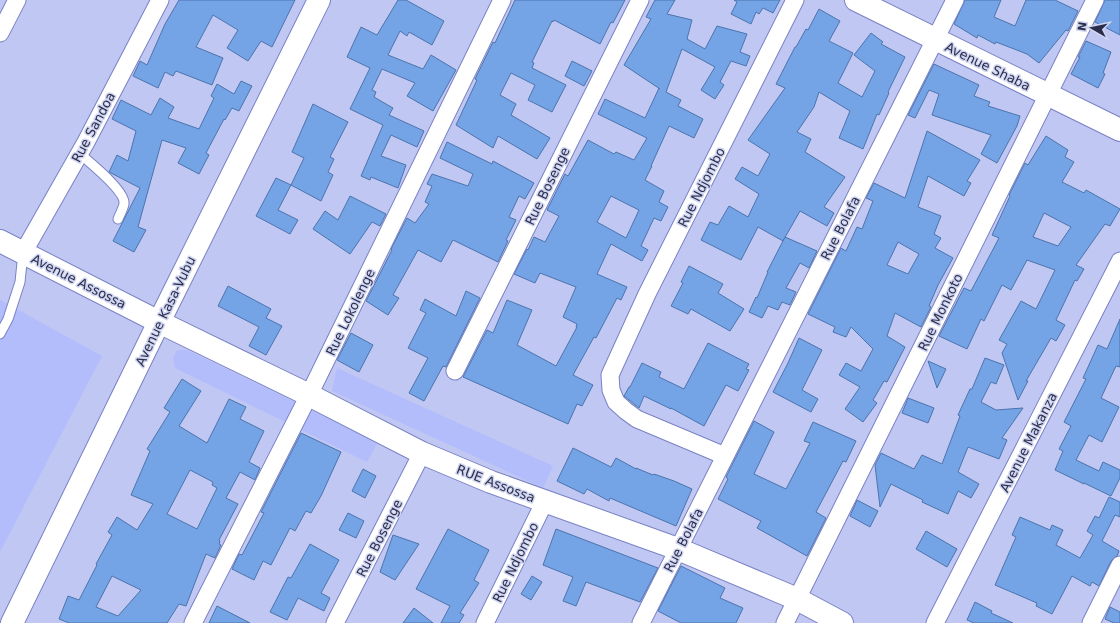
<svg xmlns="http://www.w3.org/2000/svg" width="1120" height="623" viewBox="0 0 1120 623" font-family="'DejaVu Sans',sans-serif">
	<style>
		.built { fill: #b3bdfc }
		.building { fill: #74a3e6; stroke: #4c74ad; fill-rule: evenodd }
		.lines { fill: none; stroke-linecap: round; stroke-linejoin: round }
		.service-casing { stroke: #7982c5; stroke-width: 11 }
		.minor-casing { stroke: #7982c5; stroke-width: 19 }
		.tertiary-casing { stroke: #7982c5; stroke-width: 24 }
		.secondary-casing { stroke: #7982c5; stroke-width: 24 }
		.primary-casing { stroke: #7982c5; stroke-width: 24 }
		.service { stroke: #fff; stroke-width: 9 }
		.minor { stroke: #fff; stroke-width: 17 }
		.tertiary { stroke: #fff; stroke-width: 22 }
		.secondary { stroke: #fff; stroke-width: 22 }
		.primary { stroke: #fff; stroke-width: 22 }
		.labels { text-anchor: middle; stroke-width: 3; stroke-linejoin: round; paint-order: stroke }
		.street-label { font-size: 13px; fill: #2b2e4a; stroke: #d0d5f2 }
	</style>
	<rect width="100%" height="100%" fill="#c0c7f2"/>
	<g class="built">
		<polygon points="0,300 102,356 0,552"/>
		<polygon points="177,350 187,350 378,442 367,462 175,368 173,358"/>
		<polygon points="337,368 553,466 543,488 332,391"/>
	</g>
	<g class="building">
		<polygon points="179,0 295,0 272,47 261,41 248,61 227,48 238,30 213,15 196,47 223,58 212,85 176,71 173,76 165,72 158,88 133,76 140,61 147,65 165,24"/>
		<polygon points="398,0 406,0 444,21 432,45 409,32 407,36 400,31 388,55 423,69 431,55 456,70 433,111 407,96 415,83 382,69 372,90 376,92 374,97 393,108 389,115 424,131 417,147 391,135 381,156 406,165 398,188 371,177 370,180 361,176 383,125 350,109 370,68 347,57 361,27 377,35"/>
		<polygon points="515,0 625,0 613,23 611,22 600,44 554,20 553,22 552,21 532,62 534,63 532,68 566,85 552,112 528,100 535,85 511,73 500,95 516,104 511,115 550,138 537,159 498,136 493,148 456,125 477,80 475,79 493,42 495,43"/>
		<path d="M655,0H675L667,14L692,20L687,39L705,49L717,26L747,34L740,52L750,56L746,66L731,61L720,82L724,85L715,99L701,90L715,67L682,49L666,92L681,100L678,106L703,119L694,138L669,126L651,166H652L645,180L664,191L659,202L668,207L661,221L654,218L641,246L648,250L642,261L611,244L597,274L627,287L621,300L617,298L596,338L594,337L573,375L593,385L582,406L577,404L568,424L463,377L487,330L493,333L507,300L532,310L517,345L556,366L577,327H576L577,324L563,317L576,287L540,273L535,283L514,274L527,249L528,250L534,237L545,242L559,216L547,210L565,174L568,176L588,140L614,154L616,152L634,160L647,138L598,114L605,99L645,118L659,88L660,89L624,65L651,19L646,17ZM611,196L639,210L626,238L597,222Z"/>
		<polygon points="734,0 780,0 773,13 763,8 759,14 756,12 751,24 731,14 737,2"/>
		<polygon points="965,0 1001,0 994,17 1015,26 1026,0 1055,0 1078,11 1068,31 1066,30 1039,63 1027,54 996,42 995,44 978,35 977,38 954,24"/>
		<polygon points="1105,0 1120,0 1120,35 1095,22"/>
		<polygon points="819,9 840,21 829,41 853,53 838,83 862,97 875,71 854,55 871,33 883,42 881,44 905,57 888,92 889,93 879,115 877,114 863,149 839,138 850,111 819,92 814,107 797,132 811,139 805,152 845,177 824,207 834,213 827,226 800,211 783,241 758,227 741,260 701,240 710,222 718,225 729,206 748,217 759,194 735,179 742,167 758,176 770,154 748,140 785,88 776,84 795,47 796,47 806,29 808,30"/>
		<polygon points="1086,41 1111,52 1103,73 1105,74 1098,88 1071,74 1080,57 1078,57"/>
		<polygon points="572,61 592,71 584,86 565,76"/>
		<polygon points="934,64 979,85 974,96 990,102 988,106 1020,116 1017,126 997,163 981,154 991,135 932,115 939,94 929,90 915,118 908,115"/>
		<polygon points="241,81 252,86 239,111 232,108 225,120 224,119 206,153 209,155 199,174 178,163 186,148 162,140 138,227 146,230 134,252 113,241 140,188 109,172 117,155 128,161 136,131 112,119 121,100 151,115 160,98 174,107 168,118 199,129 214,98 211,96 217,84 234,94"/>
		<polygon points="313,104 348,122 330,157 334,159 328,172 333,175 321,201 291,185 304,158 292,152"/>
		<path d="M927,131L980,160L967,181L971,183L964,196L928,176L918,207L941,216L934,234L941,238L935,248L953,258L938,285L929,306L931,307L921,327L895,313L887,336L905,347L887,382L884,381L873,400L877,403L863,422L845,409L860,387L839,375L846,363L861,371L873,349L851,327L846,337L833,332L835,327L808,314L841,248L846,251L857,227L862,229L873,201L866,198L874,183L905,198ZM898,242L919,254L908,274L887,265Z"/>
		<path d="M1046,136L1068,150L1065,157L1074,162L1062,182L1084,193L1086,190L1120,209L1110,226L1105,224L1076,265L1084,269L1077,281L1075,280L1056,320L1065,325L1056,341L1051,338L1026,381H1028L1018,400L1002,353L1007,344L999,340L1021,301L1036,309L1055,270L1027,260L1011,290L1002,285L984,321L981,319L967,349L939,336L964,288L971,291L999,238L992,235L1010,196L1009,195L1025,163L1028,165ZM1044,213L1071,227L1058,246L1033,237Z"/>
		<polygon points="447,142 492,164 493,161 534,183 525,199 519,196 509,217 516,220 506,240 508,241 498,262 453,240 441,262 418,250 393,295 399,298 388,315 366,301 392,250 391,249 407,218 415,223 429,204 425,202 432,186 427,184 432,174 468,186 473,174 440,158"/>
		<polygon points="276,178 291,185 278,210 298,220 290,234 256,216"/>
		<polygon points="350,196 386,214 380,226 372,222 350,254 313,229 325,211 338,220"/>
		<polygon points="785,237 817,251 809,268 800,263 786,288 796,292 790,305 782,302 778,310 768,306 762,318 749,312 756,297 757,298 768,272 767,272"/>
		<polygon points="689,266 723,284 718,293 744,309 730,331 691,309 688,314 671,306 683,283 681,282"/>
		<polygon points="228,286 271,309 266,318 282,326 266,355 249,346 259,327 218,306"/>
		<polygon points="466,291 480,298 446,367 443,366 424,401 409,393 428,358 408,348 426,313 420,310 425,299 456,316"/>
		<polygon points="1120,319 1120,367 1116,366 1101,398 1119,407 1102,442 1089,435 1076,460 1099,471 1103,462 1120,470 1120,478 1111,496 1084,483 1084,484 1055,470 1063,451 1059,449 1071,426 1064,422 1086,379 1083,378 1098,345 1107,349"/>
		<polygon points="351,333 373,345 359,372 337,360"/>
		<polygon points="799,338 822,350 802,390 818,399 811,412 773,392 788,363"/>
		<polygon points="708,343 749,364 746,369 749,370 738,391 726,385 704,426 671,408 671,409 644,396 639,408 624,396 629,387 630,387 642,363 661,372 659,377 684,389"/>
		<polygon points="985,358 1004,365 996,384 991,382 981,402 996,410 1023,408 1002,438 1007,440 999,459 968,447 958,472 979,484 971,498 958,491 948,514 922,502 923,500 891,484 880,507 875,465 881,453 914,469 922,455 942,464 960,416 958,415 970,389 972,389"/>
		<polygon points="928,361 946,369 937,388"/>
		<path d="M182,379L201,391L179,426L207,443L229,399L246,407L240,419L264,431L249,462L260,468L255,480L240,472L226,498L238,504L219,540L220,541L219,544L221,545L215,558L206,554L186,606L179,604L167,623H69L59,619L68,596L79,600L97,565L96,564L112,535L108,532L117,517L137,530L153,504L131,495L150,451L147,449L170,412L164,408ZM190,470L213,482L212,485L217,488L197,529L167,514ZM112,576L141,590L118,616L96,607Z"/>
		<polygon points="908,398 934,408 928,423 902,413"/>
		<polygon points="754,421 774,432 754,474 786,489 810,443 804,441 813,422 856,441 846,462 843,461 816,512 826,518 807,556 757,528 761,521 718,499 728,479 726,477"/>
		<polygon points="301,433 341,452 321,496 311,513 306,511 295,531 290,528 271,565 263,561 254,580 232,569 239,554 242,555 264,513 261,512"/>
		<polygon points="573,448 611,467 616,458 636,469 636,468 653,475 654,474 674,481 692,489 676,526 610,498 609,501 587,489 584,494 557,481"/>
		<polygon points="363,469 376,476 365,498 352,491"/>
		<polygon points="1109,497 1120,502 1120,517 1115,515 1102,541 1119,551 1117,556 1111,561 1099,586 1092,582 1090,586 1072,576 1052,614 1036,606 1037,603 995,585 1016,537 1012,535 1020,517 1050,530 1052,525 1063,530 1056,545 1080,558 1093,535 1087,531 1095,516 1099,518"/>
		<polygon points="857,500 878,511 870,527 850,516"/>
		<polygon points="348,513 364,521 356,538 339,530"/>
		<polygon points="448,529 489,550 474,580 479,583 460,613 464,615 459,623 441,623 450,606 416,589"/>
		<polygon points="556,529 658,568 640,602 586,582 576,606 563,601 573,577 543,565"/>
		<polygon points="926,531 957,549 947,567 916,549"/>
		<polygon points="393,535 419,544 395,580 380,572"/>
		<polygon points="310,544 339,560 321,593 330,598 324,611 298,598 287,620 270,612 288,577 291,578"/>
		<polygon points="681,566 725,588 720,598 743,608 736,623 681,623 658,611"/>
		<polygon points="532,576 542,582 531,600 521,594"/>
		<polygon points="975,602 992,611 991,613 1013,623 974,623 967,620"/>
		<polygon points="217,606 250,623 209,623"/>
		<polygon points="1110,607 1120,612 1120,623 1114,623 1105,619"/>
		<polygon points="414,608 433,623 403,623"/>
	</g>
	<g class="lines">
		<defs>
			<g id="service">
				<path d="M79,153C89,162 126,191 124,204C123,209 120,214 118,219"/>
				<polyline points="0,334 8,319 20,282 23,253"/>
			</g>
			<g id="minor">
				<polyline points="0,33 17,0"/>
				<polyline points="23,253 86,142 160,0"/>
				<polyline points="455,371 640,0"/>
				<polyline points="725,456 637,419 626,411 616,402 611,390 610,375 647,294 795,0"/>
				<polyline points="193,623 309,395 502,0"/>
				<polyline points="335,623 422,453"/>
				<polyline points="485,623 545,501"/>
				<polyline points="641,623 955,0"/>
				<polyline points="785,623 1095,0"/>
				<polyline points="935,623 1120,261"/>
				<polyline points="1091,623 1120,565"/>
			</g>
			<g id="tertiary">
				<polyline points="856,0 1120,130"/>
				<polyline points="159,322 309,395 422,453 491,482 678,549 797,599 842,623"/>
			</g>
			<polyline id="secondary" points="0,241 159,322"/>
			<polyline id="primary" points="12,623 159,322 319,0"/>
		</defs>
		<use href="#service" class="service-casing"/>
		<use href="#minor" class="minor-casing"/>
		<use href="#tertiary" class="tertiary-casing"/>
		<use href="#secondary" class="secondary-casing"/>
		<use href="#primary" class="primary-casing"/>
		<use href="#service" class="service"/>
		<use href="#minor" class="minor"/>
		<use href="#tertiary" class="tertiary"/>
		<use href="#secondary" class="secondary"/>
		<use href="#primary" class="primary"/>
	</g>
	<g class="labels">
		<g class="street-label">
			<text transform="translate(988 66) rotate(26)" y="5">Avenue Shaba</text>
			<text transform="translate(93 127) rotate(-62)" y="5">Rue Sandoa</text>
			<text transform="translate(547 186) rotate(-64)" y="5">Rue Bosenge</text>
			<text transform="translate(701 187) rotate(-63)" y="5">Rue Ndjombo</text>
			<text transform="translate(840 228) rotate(-63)" y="5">Rue Bolafa</text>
			<text transform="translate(79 281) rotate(27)" y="5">Avenue Assossa</text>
			<text transform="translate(165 311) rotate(-64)" y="5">Avenue Kasa-Vubu</text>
			<text transform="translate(350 312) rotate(-64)" y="5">Rue Lokolenge</text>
			<text transform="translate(940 312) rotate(-64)" y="5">Rue Monkoto</text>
			<text transform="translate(1028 442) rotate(-63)" y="5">Avenue Makanza</text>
			<text transform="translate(496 483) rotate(21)" y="5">RUE Assossa</text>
			<text transform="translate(379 538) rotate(-63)" y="5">Rue Bosenge</text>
			<text transform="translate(683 540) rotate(-63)" y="5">Rue Bolafa</text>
			<text transform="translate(515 562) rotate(-64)" y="5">Rue Ndjombo</text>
		</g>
	</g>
	<g transform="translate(1092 28) rotate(279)" stroke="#d0d5f2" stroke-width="3" paint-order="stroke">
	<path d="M0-3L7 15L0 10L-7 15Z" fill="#2b2e4a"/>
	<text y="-6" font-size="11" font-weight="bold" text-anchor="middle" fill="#2b2e4a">N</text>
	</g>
</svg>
